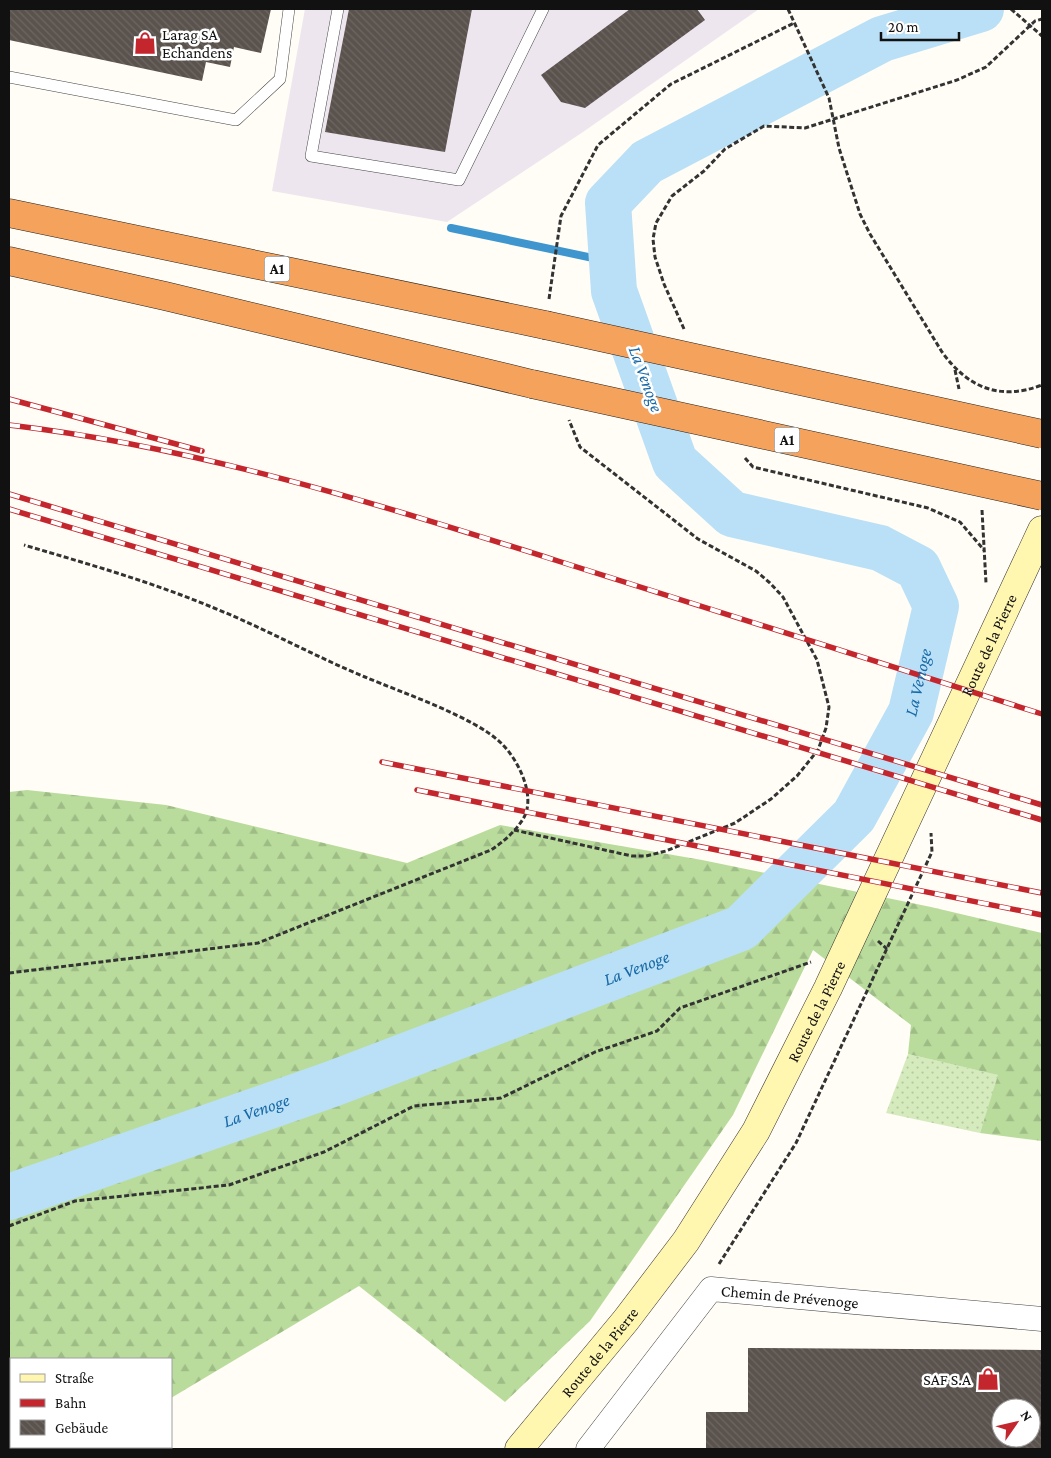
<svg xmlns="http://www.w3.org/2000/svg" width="1051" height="1458" viewBox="0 0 1051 1458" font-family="'Crimson Pro',serif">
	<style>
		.industrial { fill: #eee6ef }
		.grass { fill: url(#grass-dots) }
		.forest { fill: url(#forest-firs) }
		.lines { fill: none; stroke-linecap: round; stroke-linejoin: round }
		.stream { stroke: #3f96cf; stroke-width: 8 }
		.river { stroke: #b9e0f7; stroke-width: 46 }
		.building { fill: url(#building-back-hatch); fill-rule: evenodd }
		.lane-casing { stroke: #444; stroke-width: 12 }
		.street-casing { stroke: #444; stroke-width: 25 }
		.secondary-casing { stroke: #333; stroke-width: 29 }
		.highway-casing { stroke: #222; stroke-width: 29 }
		.path { stroke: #333; stroke-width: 3; stroke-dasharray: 5 2.5; stroke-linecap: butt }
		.lane { stroke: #fff; stroke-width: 11 }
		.street { stroke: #fff; stroke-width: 24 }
		.secondary { stroke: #fff6b0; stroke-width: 28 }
		.highway { stroke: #f5a25d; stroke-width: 28 }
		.rail-casing { stroke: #c4262e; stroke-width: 5.5 }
		.rail { stroke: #fff; stroke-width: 4; stroke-dasharray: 11; stroke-linecap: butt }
		.highway-bridge-casing { stroke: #222; stroke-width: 29; stroke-linecap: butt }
		.path-bridge { stroke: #333; stroke-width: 3; stroke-dasharray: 5 2.5; stroke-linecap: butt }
		.highway-bridge { stroke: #f5a25d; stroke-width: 28 }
		.labels { text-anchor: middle; stroke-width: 5; stroke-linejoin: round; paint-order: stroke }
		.shield { fill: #fff; stroke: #585858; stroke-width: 1 }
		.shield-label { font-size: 15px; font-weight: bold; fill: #111 }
		.poi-label { font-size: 16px; fill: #111; stroke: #fff; text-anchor: start }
		.street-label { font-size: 16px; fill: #111; stroke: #fff }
		.water-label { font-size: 18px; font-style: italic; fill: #1768a6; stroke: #fff }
	</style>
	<defs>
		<pattern id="grass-dots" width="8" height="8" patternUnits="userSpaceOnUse" patternTransform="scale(1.25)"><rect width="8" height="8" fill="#d5ebbd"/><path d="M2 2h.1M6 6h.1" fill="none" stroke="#b6c8a1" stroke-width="1.8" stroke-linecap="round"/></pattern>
		<pattern id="forest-firs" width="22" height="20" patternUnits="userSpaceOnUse" patternTransform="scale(1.25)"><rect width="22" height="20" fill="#b9dc9c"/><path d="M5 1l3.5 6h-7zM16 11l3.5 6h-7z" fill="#9ebc85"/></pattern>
		<pattern id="building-back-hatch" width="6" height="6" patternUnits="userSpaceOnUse" patternTransform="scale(1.25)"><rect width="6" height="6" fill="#5a524d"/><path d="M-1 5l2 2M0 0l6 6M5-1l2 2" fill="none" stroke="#6d6662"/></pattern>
	</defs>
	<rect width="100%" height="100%" fill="#fffdf5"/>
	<polygon class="industrial" points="305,9 759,9 583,132 447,222 272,191"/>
	<polygon class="grass" points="908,1054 999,1075 980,1133 886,1113"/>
	<polygon class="forest" points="27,790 166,805 407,863 500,825 702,860 931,907 1042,933 1042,1141 980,1133 998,1075 908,1054 911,1025 813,950 733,1115 590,1321 505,1402 359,1286 171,1398 171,1359 11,1359 11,1447 90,1447 86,1449 9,1449 9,792"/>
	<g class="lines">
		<polyline class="stream" points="451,228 612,262"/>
		<path class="river" id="s1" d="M9,1197L332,1084L741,928L854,816L911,712L936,606L918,568L880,548L732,514L675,462L614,291L608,203L647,162L882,39L981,9"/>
	</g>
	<g class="building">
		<polygon points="9,9 271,9 261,53 234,47 230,67 206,62 202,81 9,40"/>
		<polygon points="349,9 472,9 445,152 325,132"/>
		<polygon points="630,9 697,9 705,20 585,108 561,102 541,75"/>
		<path d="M748,1348L1042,1350V1449H706V1412H748ZM1001,1408H1031V1438H1001Z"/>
	</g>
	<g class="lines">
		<defs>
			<g id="lane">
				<polyline points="338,9 311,156 459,180 543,9"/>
				<polyline points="9,77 236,120 280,79 289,9"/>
			</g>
			<g id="street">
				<path id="s2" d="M588,1449L711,1289L1042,1319"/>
			</g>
			<g id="secondary">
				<path id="s3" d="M519,1449L626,1320L686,1241L756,1131L828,988L1042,530"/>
			</g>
			<g id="highway">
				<polyline points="9,213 545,325"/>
				<polyline points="9,261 165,296 532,384"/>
			</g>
		</defs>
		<use href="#lane" class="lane-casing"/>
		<use href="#street" class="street-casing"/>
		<use href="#secondary" class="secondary-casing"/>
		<use href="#highway" class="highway-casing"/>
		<g class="path">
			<path d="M788,9L829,98L839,148L860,214L870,234L942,352C968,388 1000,401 1042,385"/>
			<polyline points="549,299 561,216 598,145 671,84 794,23"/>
			<polyline points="684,329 664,284 655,257 653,239 656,223 672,196 704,171 725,149 764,126 805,128 957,80 986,67 1035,21 1042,19"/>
			<polyline points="955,370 959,389"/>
			<polyline points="745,458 753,467 928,508 960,522 984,550"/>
			<polyline points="982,510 986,583"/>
			<polyline points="514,830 632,856 646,856 666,851 735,823 771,799 797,776 818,750 826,728 829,707 817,660 783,597 770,583 756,571 698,539 580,447 569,420"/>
			<polyline points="878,941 887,949"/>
			<path d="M9,973L258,943L491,850C503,842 515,832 523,819C537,797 518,759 501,743C474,717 403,693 365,677C314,656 266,629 214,608C152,582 88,564 24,545"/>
			<polyline points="9,1226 75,1201 229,1185 324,1152 414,1106 501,1098 595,1052 657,1031 680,1008 811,962"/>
			<polyline points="719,1264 796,1143 932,852 931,833"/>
		</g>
		<use href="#lane" class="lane"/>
		<use href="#street" class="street"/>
		<use href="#secondary" class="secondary"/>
		<use href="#highway" class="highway"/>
		<defs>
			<g id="rail">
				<polyline points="9,399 202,451"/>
				<path d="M9,425C197,447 378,504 558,561C720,612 881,663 1042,714"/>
				<polyline points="9,494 1042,805"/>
				<polyline points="9,509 1042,820"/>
				<polyline points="382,762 1042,893"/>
				<polyline points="417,790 1042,915"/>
			</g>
		</defs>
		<use href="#rail" class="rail-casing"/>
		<use href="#rail" class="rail"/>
		<defs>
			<g id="highway-bridge">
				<polyline points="545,325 1042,434"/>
				<polyline points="532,384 1042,496"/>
			</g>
		</defs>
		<use href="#highway-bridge" class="highway-bridge-casing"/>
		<polyline class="path-bridge" points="1011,9 1042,36"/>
		<use href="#highway-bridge" class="highway-bridge"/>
	</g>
	<defs>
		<symbol id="shop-bare" viewBox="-9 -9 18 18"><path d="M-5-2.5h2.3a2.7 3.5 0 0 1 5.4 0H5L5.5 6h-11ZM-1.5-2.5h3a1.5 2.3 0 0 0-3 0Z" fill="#c4262e" stroke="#fff" stroke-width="2.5" paint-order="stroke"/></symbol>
	</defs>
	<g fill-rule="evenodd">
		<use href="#shop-bare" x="129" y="27" width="32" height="32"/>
		<use href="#shop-bare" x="972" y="1363" width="32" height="32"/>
	</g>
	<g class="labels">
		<g class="shield">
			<rect x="264.5" y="256.5" width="25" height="25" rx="4"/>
			<rect x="774.5" y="427.5" width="25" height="25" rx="4"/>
		</g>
		<g class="shield-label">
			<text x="277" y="274">A1</text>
			<text x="787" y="445">A1</text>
		</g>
		<g class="poi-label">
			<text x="162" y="40">Larag SA<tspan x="162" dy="18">Echandens</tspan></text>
			<text x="971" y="1385" text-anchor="end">SAF S.A</text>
		</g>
		<g class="street-label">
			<text dy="6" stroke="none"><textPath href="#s3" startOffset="936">Route de la Pierre</textPath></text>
			<text dy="6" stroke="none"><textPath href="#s3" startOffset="531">Route de la Pierre</textPath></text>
			<text dy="6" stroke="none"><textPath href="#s2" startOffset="281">Chemin de Prévenoge</textPath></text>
			<text dy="6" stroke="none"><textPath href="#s3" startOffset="126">Route de la Pierre</textPath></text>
		</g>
		<g class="water-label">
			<text transform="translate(646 379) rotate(70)" y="6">La Venoge</text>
			<text dy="6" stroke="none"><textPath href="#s1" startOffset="1088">La Venoge</textPath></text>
			<text dy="6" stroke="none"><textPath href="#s1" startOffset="668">La Venoge</textPath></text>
			<text dy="6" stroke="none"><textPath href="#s1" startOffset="262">La Venoge</textPath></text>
		</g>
	</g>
	<rect width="1051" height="1458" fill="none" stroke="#111111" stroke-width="20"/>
	<rect x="10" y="1358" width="162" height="90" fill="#ffffff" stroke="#a0a0a0"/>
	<rect x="20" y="1374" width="25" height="8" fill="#fff6b0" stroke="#a0a0a0"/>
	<text x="55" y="1383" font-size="15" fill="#111111">Straße</text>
	<rect x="20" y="1399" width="25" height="8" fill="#c4262e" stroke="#a0a0a0"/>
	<text x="55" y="1408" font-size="15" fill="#111111">Bahn</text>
	<rect x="20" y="1420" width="25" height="15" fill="url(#building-back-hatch)" stroke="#a0a0a0"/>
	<text x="55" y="1433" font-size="15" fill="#111111">Gebäude</text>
	<g transform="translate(1016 1423) rotate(56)"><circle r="24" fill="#ffffff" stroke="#a0a0a0"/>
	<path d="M0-4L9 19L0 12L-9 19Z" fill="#c4262e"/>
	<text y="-8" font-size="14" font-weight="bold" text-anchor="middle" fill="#111111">N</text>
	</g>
	<path d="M881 32v8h78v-8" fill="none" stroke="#111111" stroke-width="2.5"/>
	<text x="888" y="32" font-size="15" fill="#111111" stroke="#ffffff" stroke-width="4" paint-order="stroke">20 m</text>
</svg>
